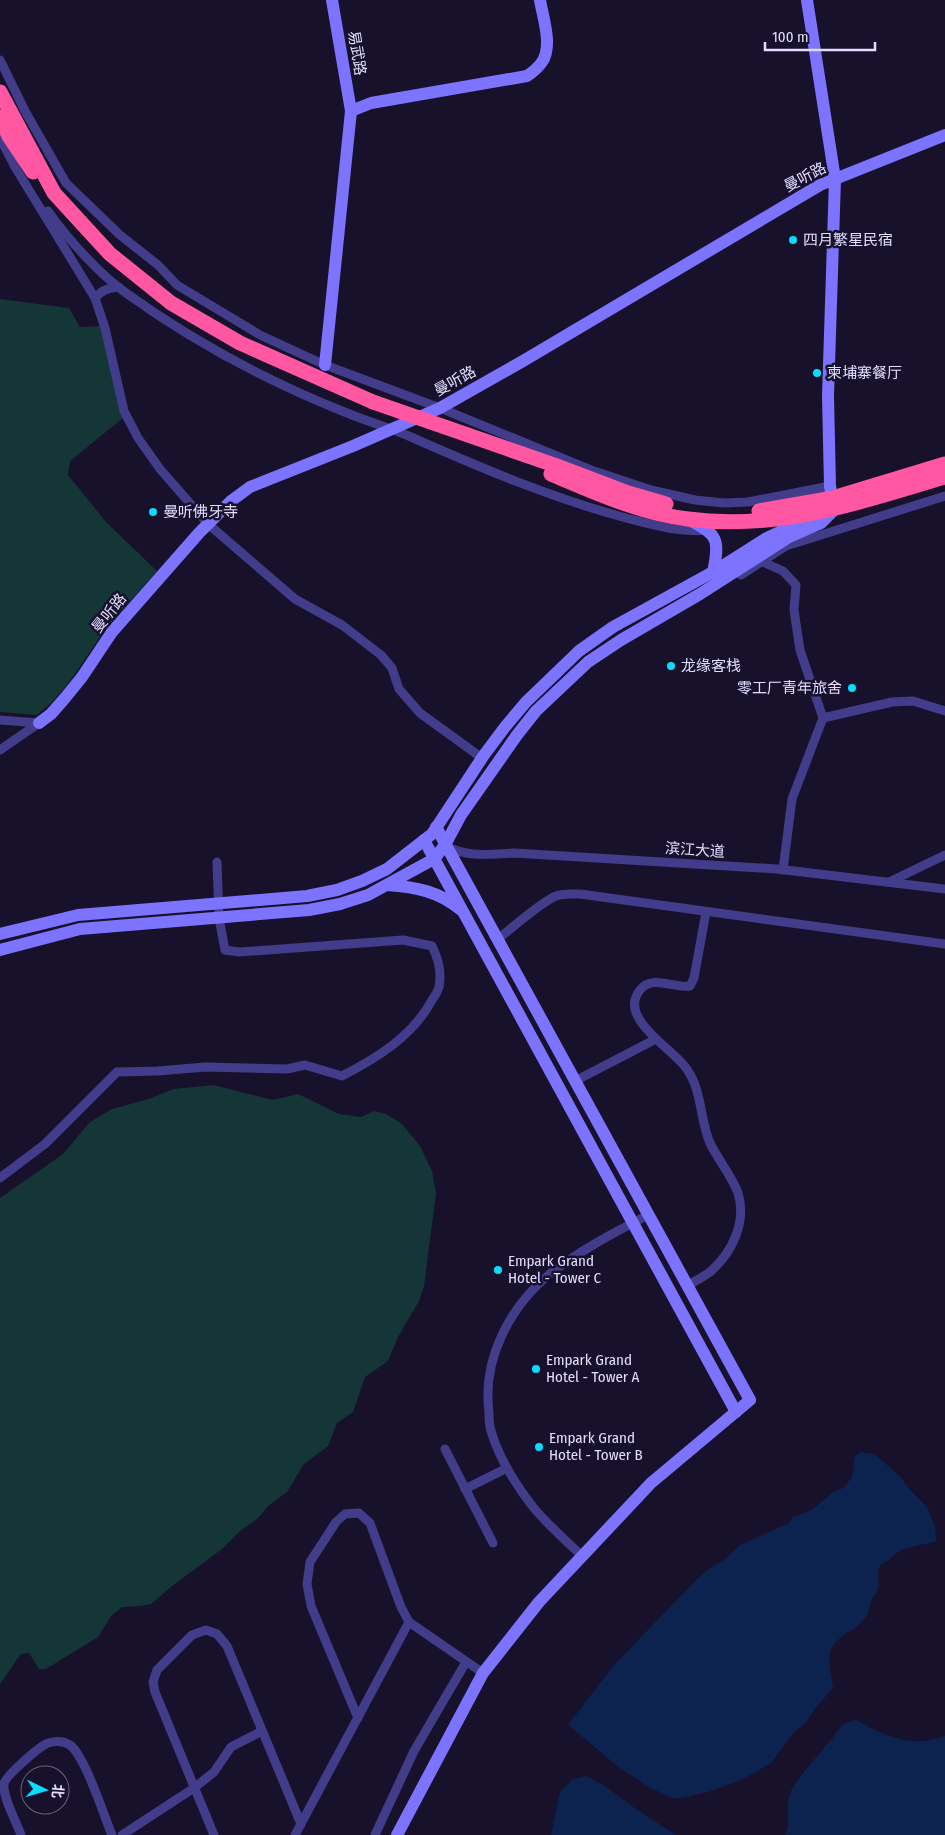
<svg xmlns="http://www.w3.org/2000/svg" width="945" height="1835" viewBox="0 0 945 1835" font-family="'Fira Sans Condensed','Noto Sans SC',sans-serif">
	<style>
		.green { fill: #143636 }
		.water { fill: #0d234f }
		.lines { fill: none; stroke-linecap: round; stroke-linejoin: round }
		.street { stroke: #423d8b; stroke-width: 9 }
		.secondary { stroke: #7c73ff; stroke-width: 12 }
		.highway { stroke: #ff57a1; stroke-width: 15 }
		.highway-bridge { stroke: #ff57a1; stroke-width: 15 }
		.poi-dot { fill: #08ddff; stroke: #17112c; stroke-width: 2 }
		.labels { text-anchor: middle; stroke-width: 5; stroke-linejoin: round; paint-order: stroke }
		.street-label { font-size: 15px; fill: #e2dcff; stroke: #17112c }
		.poi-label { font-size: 15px; fill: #e2dcff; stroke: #17112c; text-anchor: start }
	</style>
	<rect width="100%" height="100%" fill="#17112c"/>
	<g class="green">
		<polygon points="0,299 69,308 80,327 102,326 123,418 70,461 68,475 107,523 157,571 106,628 68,684 52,702 37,715 0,712"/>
		<polygon points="214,1085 273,1100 298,1094 339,1114 361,1117 374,1111 386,1114 402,1124 420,1146 432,1171 436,1194 424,1286 419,1301 398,1337 388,1361 365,1377 353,1412 337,1423 328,1446 304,1464 287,1492 268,1506 257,1519 240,1531 222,1549 172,1586 151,1604 141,1606 122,1607 111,1616 98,1637 46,1669 39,1669 29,1653 21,1654 0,1684 0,1198 63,1154 90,1122 112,1109 149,1099 173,1089"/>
	</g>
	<g class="water">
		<path d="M861,1452L874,1454L900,1476L908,1488L927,1507L935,1527L936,1541C925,1545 914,1545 904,1549C895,1552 889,1562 880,1565C876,1574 880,1580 878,1588C877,1593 873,1596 871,1601C869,1605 870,1609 868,1612C862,1630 837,1633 831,1650C827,1661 832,1677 833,1688L814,1710L806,1723L794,1732L771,1763L741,1780L708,1792L676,1799L652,1789L616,1765L568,1725L614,1665L697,1579L707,1570L725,1559L740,1545L789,1523L793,1517L812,1510L832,1493L845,1487L852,1476L855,1456Z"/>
		<path d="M856,1720C887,1737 910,1748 945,1736V1835H785C791,1823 786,1809 789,1796C793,1782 824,1749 834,1736C840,1726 844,1722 856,1720Z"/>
		<polygon points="587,1776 605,1786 636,1809 676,1835 551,1835 560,1792 573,1779"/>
	</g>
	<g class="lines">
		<g class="street">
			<polyline points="0,60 25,111 66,183 120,235 158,265 177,285 260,335 325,365 440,408 591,470 651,490 695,500 724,503 748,502 830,486"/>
			<polyline points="0,138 15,167 95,298 105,328 124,411 138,438 160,469 208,524 295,599 342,625 381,655 392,668 399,689 420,713 482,758"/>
			<path d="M48,211C67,238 99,274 126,293C194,342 269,382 347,413C369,422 390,428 411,437C481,468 552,498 626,518C653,525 680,533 708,530"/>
			<path d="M95,298C102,290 108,288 119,287"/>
			<polyline points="763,562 783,571 796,585 794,610 800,650 823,718 792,799 783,870"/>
			<polyline points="741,575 786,546 945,496"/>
			<polyline points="823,718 892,702 913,701 945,711"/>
			<polyline points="0,720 39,723"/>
			<polyline points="0,750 39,723"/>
			<path d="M446,846C468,858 490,854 514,853L777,869L945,889"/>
			<polyline points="889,882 945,855"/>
			<path d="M498,939C512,928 541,902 556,896C564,893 573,894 580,894L945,944"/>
			<polyline points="575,1081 656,1039"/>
			<path d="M0,1178L45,1144L117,1072L158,1071L205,1067L287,1069L305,1065L342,1076C377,1058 413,1036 432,1000C435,996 438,991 439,987C442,972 438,958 432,946L403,940L239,952L225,950L219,918L217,862"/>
			<path d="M687,1286C695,1281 703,1277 710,1272C732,1253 747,1222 738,1193C732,1176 718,1160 710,1143C699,1118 703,1091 686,1068C673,1049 617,1018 640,990C653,974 673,989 690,986L694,978L706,912"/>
			<polyline points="445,1449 493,1543"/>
			<polyline points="465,1489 507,1468"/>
			<path d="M581,1555C565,1540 547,1524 533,1507C516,1485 499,1458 491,1431C489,1425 489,1418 489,1412C482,1359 510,1306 551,1273C581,1250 615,1232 648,1215"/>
			<polyline points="358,1718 311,1606 307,1584 310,1562 336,1522 345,1514 359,1513 370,1523 401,1607 409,1622 483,1673"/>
			<path d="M21,1835C17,1823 2,1796 4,1784C5,1776 40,1746 48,1743C55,1741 64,1741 70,1745C85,1756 104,1816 112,1835"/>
			<polyline points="122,1835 194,1788 214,1772 231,1747 262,1731"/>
			<polyline points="214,1835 155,1692 153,1682 157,1670 192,1635 206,1630 217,1634 227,1646 301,1824"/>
			<polyline points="295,1835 409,1622"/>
			<polyline points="375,1835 414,1751 466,1662"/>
		</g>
		<g class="secondary">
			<polyline points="332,0 351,111"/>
			<path d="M325,365L351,111L371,103L527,76C533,72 538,68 542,62C553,46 543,18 540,0"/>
			<path d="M689,520C718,534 720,540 713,572"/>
			<polyline points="39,723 51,714 65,698 82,677 112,632 199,533 231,501 250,487 353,446 440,408 523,361 820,185 945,135"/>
			<polyline points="424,840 736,1412"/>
			<path d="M387,885C415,887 439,891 461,910"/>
			<polyline points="0,934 78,915 307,896 337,890 362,881 387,869 432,834 484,755 505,727 526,702 579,651 613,627 713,572 765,539 803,521 813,513"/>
			<polyline points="0,950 80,929 309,910 340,904 368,895 434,859 445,845 461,815 517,735 536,711 588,662 621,640 700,594 789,537 821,523 834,510 830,486 828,396 835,179 807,0"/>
			<polyline points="397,1835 483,1673 539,1602 651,1483 750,1400 436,827"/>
		</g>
		<g class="highway">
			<polyline points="0,92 54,193 110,254 171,303 240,343 373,402"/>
			<polyline points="0,117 9,136 33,172"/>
			<polyline points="557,466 628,493 666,504"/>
			<path d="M551,474C594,492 642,514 688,519C779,531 859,502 945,477"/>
			<polyline points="759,511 833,498 945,464"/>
		</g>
		<polyline class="highway-bridge" points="373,402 557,466"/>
	</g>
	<g class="poi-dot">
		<circle cx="793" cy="240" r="5"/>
		<circle cx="817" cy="373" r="5"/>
		<circle cx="153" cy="512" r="5"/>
		<circle cx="671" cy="666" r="5"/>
		<circle cx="852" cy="688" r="5"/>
		<circle cx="498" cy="1270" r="5"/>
		<circle cx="536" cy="1369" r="5"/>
		<circle cx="539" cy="1447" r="5"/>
	</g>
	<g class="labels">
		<g class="street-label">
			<text transform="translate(357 53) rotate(81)" y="5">易武路</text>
			<text transform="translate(805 177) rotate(-28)" y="5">曼听路</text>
			<text transform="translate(455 381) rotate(-29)" y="5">曼听路</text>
			<text transform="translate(109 613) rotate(-51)" y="5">曼听路</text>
			<text transform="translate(695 850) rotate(4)" y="5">滨江大道</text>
		</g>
		<g class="poi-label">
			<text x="803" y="245">四月繁星民宿</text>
			<text x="827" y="378">柬埔寨餐厅</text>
			<text x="163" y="517">曼听佛牙寺</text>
			<text x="681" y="671">龙缘客栈</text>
			<text x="842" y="693" text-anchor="end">零工厂青年旅舍</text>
			<text x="508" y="1266">Empark Grand<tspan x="508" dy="17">Hotel - Tower C</tspan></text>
			<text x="546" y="1365">Empark Grand<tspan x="546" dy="17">Hotel - Tower A</tspan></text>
			<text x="549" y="1443">Empark Grand<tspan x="549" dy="17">Hotel - Tower B</tspan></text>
		</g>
	</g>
	<g transform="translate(45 1790) rotate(95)"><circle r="24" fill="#17112c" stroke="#686280"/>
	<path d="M0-4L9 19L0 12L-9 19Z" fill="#08ddff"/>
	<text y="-8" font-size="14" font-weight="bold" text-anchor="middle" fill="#e2dcff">北</text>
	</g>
	<path d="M765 42v8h110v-8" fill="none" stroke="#e2dcff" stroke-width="2.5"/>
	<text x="772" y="42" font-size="15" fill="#e2dcff" stroke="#17112c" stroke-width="4" paint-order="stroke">100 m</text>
</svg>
